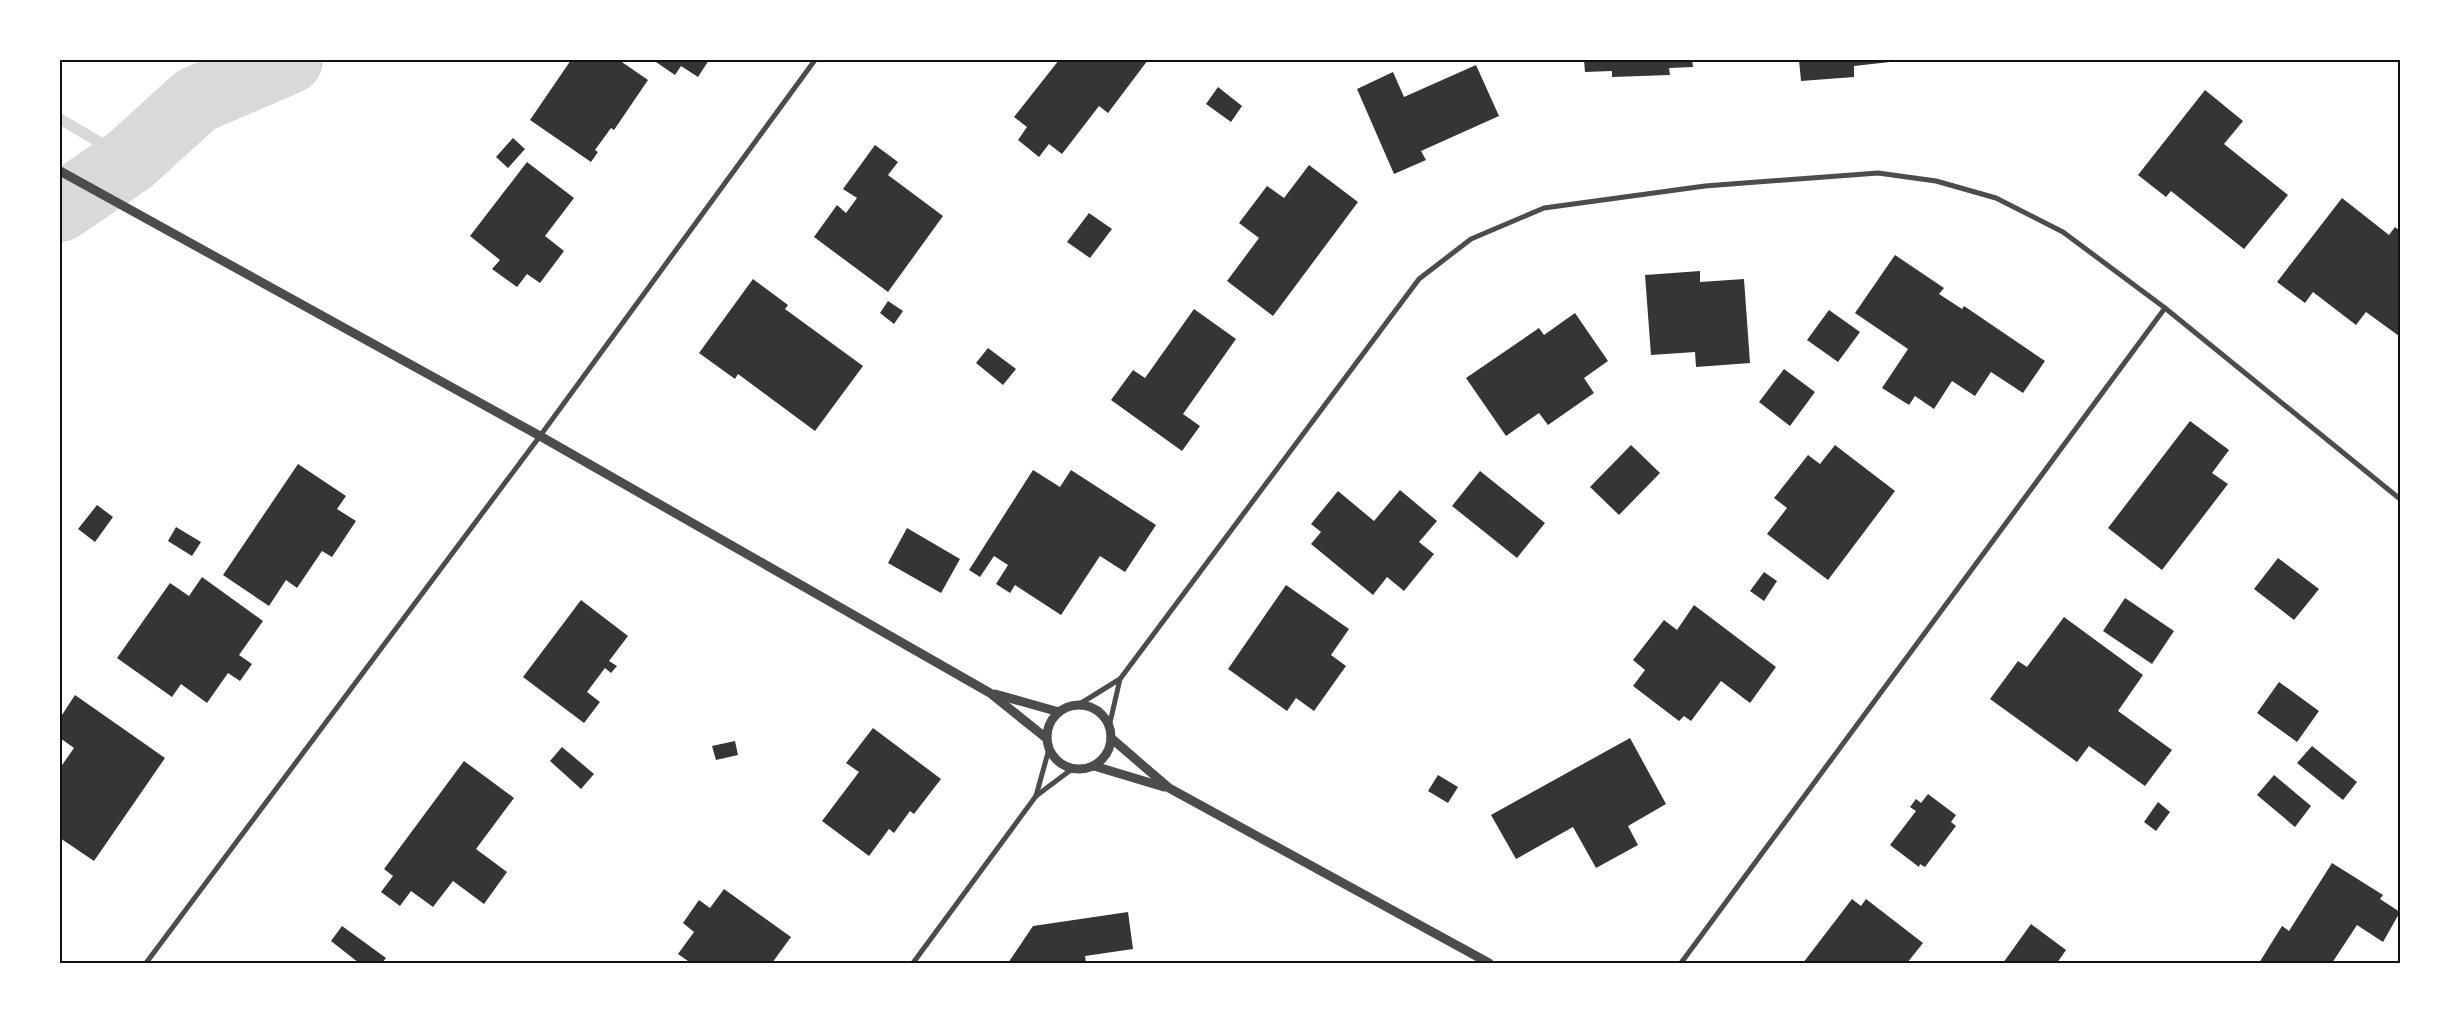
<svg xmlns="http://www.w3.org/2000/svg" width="2460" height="1023" viewBox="0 0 2460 1023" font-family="Montserrat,sans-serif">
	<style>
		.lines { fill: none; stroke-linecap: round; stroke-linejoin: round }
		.stream { stroke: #d9d9d9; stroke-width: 11 }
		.river { stroke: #d9d9d9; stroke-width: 68 }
		.building { fill: #353535 }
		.minor { stroke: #4c4c4c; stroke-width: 5 }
		.tertiary { stroke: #4c4c4c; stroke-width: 9 }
		.neatline { fill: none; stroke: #111; stroke-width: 2 }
	</style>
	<rect width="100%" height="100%" fill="#fff"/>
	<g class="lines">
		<polyline class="stream" points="60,119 130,160"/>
		<polyline class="river" points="60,208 130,160 196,100 289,60"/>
	</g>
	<g class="building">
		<polygon points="571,60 619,60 648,80 614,130 611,128 595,150 598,152 591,162 530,120"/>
		<polygon points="653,60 709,60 698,77 681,66 675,75"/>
		<polygon points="1059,60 1148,60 1108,113 1099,106 1062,154 1049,144 1039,157 1018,140 1027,127 1014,117"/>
		<polygon points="1584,60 1692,60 1693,67 1669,68 1670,75 1612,77 1612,71 1585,72"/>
		<polygon points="1799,60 1899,60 1899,61 1854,66 1854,77 1801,81"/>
		<polygon points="1476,65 1499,116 1421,151 1426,160 1394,174 1357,89 1393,72 1404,97"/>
		<polygon points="1218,87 1242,106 1231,122 1206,104"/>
		<polygon points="2205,90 2243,121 2224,144 2288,195 2244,249 2171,191 2166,197 2138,175"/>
		<polygon points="513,138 525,149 508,168 496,157"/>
		<polygon points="875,145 898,162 888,175 943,216 888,292 814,237 837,205 846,213 857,198 843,189"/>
		<polygon points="527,162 574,198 545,236 564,251 540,283 527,274 517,287 492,269 500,260 470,236"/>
		<polygon points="1309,165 1358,202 1273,316 1227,281 1259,238 1239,223 1267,186 1284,198"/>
		<polygon points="2342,198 2389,235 2395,227 2400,231 2399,336 2366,312 2356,325 2313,292 2305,303 2277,282"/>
		<polygon points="1089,213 1112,229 1090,258 1067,242"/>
		<polygon points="1895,255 1944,288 1939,294 1962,309 1964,306 2045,361 2023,393 1991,372 1975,396 1952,381 1934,409 1915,396 1909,405 1882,388 1908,349 1855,313"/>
		<polygon points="1700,271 1700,282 1744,279 1750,363 1696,367 1695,352 1651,355 1645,275"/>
		<polygon points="753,279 788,305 785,309 863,366 815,431 738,374 735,379 699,353"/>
		<polygon points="888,301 903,311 894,324 880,313"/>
		<polygon points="1194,309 1236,339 1183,414 1200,426 1182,451 1111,400 1133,370 1145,378"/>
		<polygon points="1829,310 1860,332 1838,362 1807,340"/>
		<polygon points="1575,313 1608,361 1584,378 1594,393 1548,425 1539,413 1506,436 1466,378 1539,328 1544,335"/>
		<polygon points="988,348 1016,369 1003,385 976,363"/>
		<polygon points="1784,369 1815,392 1790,426 1759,402"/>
		<polygon points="2190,421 2229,450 2212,473 2228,484 2162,570 2108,528"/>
		<polygon points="1631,445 1660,473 1619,515 1590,487"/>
		<polygon points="1835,445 1895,491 1828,580 1767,534 1787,508 1774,498 1808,455 1820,464"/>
		<polygon points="298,464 346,496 337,509 356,521 332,557 322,551 297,588 286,580 269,606 223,575"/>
		<polygon points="1033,470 1060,487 1071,470 1156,525 1125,572 1100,556 1061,615 1015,585 1010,593 996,584 1008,565 994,556 980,577 969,570"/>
		<polygon points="1480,471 1545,523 1517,558 1452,506"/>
		<polygon points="1400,490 1437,521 1419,542 1434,554 1404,591 1387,577 1373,595 1311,544 1321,532 1311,524 1338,491 1374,521"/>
		<polygon points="97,505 113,517 95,542 78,529"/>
		<polygon points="176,527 201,542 192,556 168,541"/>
		<polygon points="907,528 960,559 941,593 888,563"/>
		<polygon points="2278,558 2319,589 2294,620 2254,589"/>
		<polygon points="1764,572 1777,581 1764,601 1750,591"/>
		<polygon points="202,577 263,621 239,655 252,664 240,681 228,673 207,703 181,684 172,697 117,658 170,583 189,596"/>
		<polygon points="1286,585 1349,629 1331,655 1346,666 1314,711 1296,698 1287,711 1228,669"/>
		<polygon points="2125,598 2174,631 2152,664 2103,631"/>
		<polygon points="581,600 628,636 609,661 617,666 611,673 605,668 587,692 600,702 584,723 523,677"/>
		<polygon points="1694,605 1776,667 1750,703 1721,681 1691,721 1684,716 1679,721 1633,686 1645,670 1633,660 1664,620 1677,630"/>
		<polygon points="2064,617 2143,675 2118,711 2172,750 2145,786 2089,746 2077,762 1990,699 2018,661 2027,667"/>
		<polygon points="2279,682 2319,711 2297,742 2257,713"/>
		<polygon points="75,695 165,758 94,861 60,838 60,768 74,748 60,738 60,718"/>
		<polygon points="873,728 941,779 914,814 910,811 894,833 889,829 869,856 822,821 859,772 846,763"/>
		<polygon points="1630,738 1666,804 1628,826 1638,845 1596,868 1573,827 1516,859 1491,815"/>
		<polygon points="735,741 738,755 716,760 712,746"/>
		<polygon points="2312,746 2357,782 2343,800 2297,763"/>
		<polygon points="562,747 594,774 581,789 550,761"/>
		<polygon points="464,761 514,798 476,849 507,872 484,904 453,881 433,907 411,891 400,906 381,892 393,876 384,869"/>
		<polygon points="1438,775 1458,787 1448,803 1428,791"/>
		<polygon points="2274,775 2311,806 2295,827 2257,795"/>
		<polygon points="1928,794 1956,815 1951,822 1956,826 1925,867 1920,864 1919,867 1890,845 1916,811 1910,807 1916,799 1921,803"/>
		<polygon points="2158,802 2170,812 2156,831 2144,822"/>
		<polygon points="2332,863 2383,895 2380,899 2400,912 2383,942 2357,925 2332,963 2259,963 2282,926 2289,931"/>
		<polygon points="724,889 791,937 772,963 686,963 688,961 678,954 694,932 683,923 699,900 710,908"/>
		<polygon points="1852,899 1861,906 1866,899 1923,943 1907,963 1803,963"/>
		<polygon points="1128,912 1133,949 1085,956 1086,963 1008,963 1033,926"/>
		<polygon points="2031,924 2066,950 2057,963 2003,963"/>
		<polygon points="342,926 386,958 382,963 359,963 331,941"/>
	</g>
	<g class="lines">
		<g class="minor">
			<polyline points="1078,705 1120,679 1419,279 1471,239 1544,208 1705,186 1878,173 1936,181 1996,198 2063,232 2165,308 2400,499"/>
			<polyline points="1109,727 1120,679"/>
			<polyline points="1036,796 1049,749"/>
			<polyline points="146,963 540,436 815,60"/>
			<polyline points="913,963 1036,796 1072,769"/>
			<polyline points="1681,963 2165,308"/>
		</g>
		<g class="tertiary">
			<polyline points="60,171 540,436 990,693 1046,738"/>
			<polyline points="995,694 1059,712"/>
			<circle cx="1079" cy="737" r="32"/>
			<polyline points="1111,738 1169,788 1489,963"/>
			<polyline points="1094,766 1164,787"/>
		</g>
	</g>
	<rect width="2460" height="1023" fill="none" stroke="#ffffff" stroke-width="122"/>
	<rect x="61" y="61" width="2338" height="901" class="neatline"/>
</svg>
